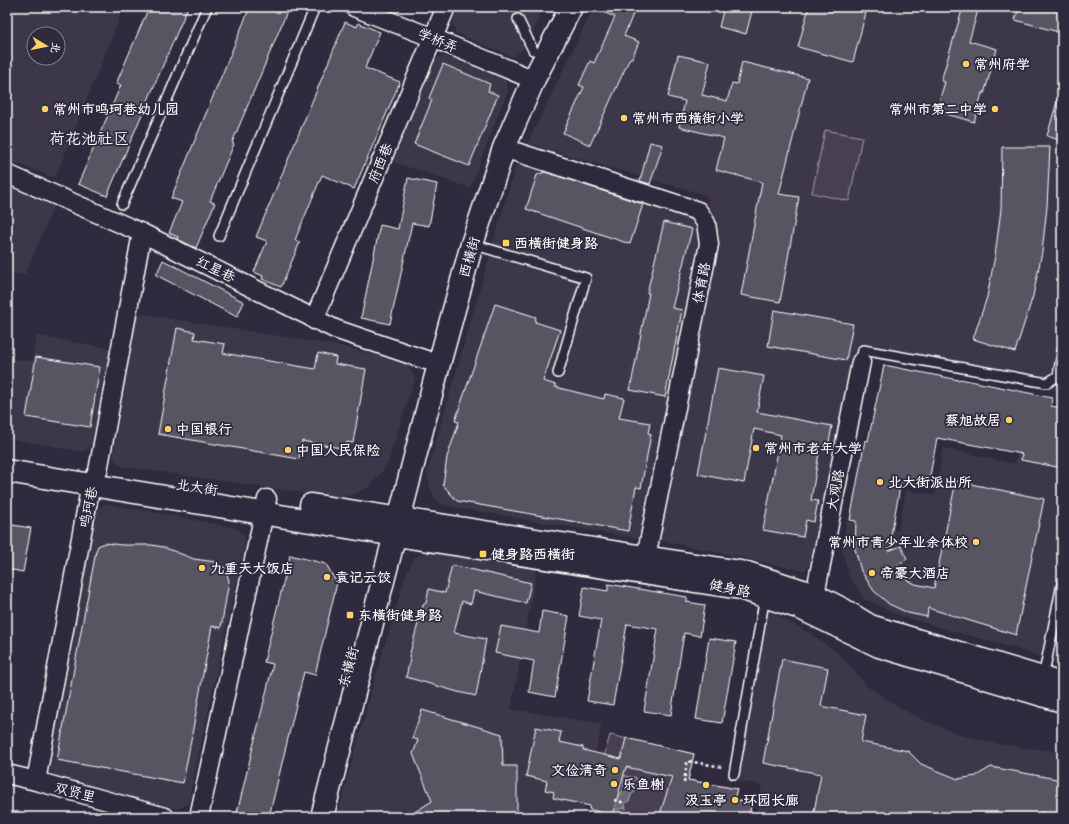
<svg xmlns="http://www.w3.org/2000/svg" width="1069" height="824" viewBox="0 0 1069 824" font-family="Dekko,'LXGW WenKai TC',sans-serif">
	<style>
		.built { fill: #3c3749; fill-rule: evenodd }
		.green { fill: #464152; stroke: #a2a0a8 }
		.water { fill: #6d6a77; stroke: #a7a6ad }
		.building { fill: #595564; stroke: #fff }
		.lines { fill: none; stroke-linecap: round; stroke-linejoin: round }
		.lane-casing { stroke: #fff; stroke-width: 12 }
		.street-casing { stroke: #fff; stroke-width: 21 }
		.secondary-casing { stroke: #fff; stroke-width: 25 }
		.path { stroke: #fff; stroke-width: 2.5; stroke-dasharray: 3 3; stroke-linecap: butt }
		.lane { stroke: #2f2a3d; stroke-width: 9 }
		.street { stroke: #2f2a3d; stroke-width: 18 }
		.secondary { stroke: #2f2a3d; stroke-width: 22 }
		.poi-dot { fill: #ffd166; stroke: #2f2a3d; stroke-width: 1.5 }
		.labels { text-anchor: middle; stroke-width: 3.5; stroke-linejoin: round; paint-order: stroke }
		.street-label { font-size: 14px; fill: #fff; stroke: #2f2a3d }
		.poi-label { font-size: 14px; font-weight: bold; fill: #fff; stroke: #2f2a3d; text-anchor: start }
		.quarter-label { font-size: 16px; fill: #fff; stroke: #2f2a3d }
	</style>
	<rect width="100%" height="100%" fill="#2f2a3d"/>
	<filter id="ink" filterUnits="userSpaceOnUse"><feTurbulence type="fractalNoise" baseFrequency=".025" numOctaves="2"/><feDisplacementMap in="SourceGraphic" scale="8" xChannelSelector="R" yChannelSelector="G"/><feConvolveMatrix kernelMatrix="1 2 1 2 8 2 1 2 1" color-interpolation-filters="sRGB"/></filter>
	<g filter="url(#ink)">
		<g class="built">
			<path d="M7,7H124L55,178L7,160ZM34,34H58V58H34Z"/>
			<polygon points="458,7 544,7 526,47 513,57 456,33 452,22"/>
			<polygon points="594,7 1062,7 1062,392 853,356 811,562 804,571 660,540 708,293 720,237 706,195 527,144"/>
			<polygon points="443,55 506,80 508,90 470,188 393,162 434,60"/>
			<polygon points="517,161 693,217 699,242 641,539 452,507 437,502 430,488 427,472"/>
			<polygon points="7,185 55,203 25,275 7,273"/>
			<polygon points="136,313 335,345 407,363 415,378 387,465 370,486 353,495 330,497 120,466 113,458"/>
			<polygon points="37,336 113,349 96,443 83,452 7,438 7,403 13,359 32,361"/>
			<polygon points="1024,422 1062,428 1062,664 1017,649 900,616 864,599 849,576 842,550 846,521 898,531 906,490 935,495 943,448 1015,464"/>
			<polygon points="105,503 236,528 246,538 188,804 177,809 55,777 47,766 93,513"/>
			<polygon points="433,550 537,568 511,709 602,724 583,815 588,817 337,817 372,688 406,574 415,557"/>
			<polygon points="761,606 811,634 837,652 868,687 914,716 961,735 998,744 1062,752 1062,817 755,817 762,785 727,779"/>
		</g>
		<g class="green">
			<polygon points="825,130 862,137 849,201 812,193"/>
			<polygon points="1062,604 1062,652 1056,636"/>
			<polygon points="610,735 694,754 688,780 737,789 734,799 752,804 748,817 614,817 589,809"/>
		</g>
		<polygon class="water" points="624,775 629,777 635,777 637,779 635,792 631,795 630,800 625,803 626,809 622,808 617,810 614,809 616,797 620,796 624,786 622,776"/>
		<g class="building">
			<polygon points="149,7 188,7 107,196 78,184 121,85 116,84"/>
			<polygon points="250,7 289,7 232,143 234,144 210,201 215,203 196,248 177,239 178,237 169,233 182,202 171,198"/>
			<polygon points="591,7 636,7 624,36 639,42 632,58 630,58 590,145 563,133 584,87 579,85 590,61 594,63 615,17"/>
			<polygon points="724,7 753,7 746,34 719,27"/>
			<polygon points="809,7 848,7 866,12 853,62 798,47"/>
			<polygon points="963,7 979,7 969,41 997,49 984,94 982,93 974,122 936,111 945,82 941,81"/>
			<polygon points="1019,7 1062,7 1062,33 1015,20"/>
			<polygon points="345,22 357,27 358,23 380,32 365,68 400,82 354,189 322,175 295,240 300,242 281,287 262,279 263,276 254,272 267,241 256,237"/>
			<polygon points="678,55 710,62 702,95 727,101 732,83 737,84 742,62 808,78 779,194 799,197 780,302 741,295 762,182 716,170 724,138 679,127 685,101 668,97"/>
			<polygon points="443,64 490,84 488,91 498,95 469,166 414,144 432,100 429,98"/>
			<polygon points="1058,98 1062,98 1062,141 1047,136"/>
			<polygon points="650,142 663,145 650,184 640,181"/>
			<polygon points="1002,147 1050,147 1047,207 1042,252 1033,296 1015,352 973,339 987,297 995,256 1001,209"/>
			<polygon points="545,172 643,204 630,244 526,209 537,175"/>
			<polygon points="408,178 437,184 429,226 412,223 390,324 361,318 380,225 398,229"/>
			<polygon points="664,222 692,229 672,308 682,310 665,397 630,390 649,293 647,293"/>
			<polygon points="163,260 244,302 237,317 156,275"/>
			<polygon points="495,304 536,317 535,322 560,330 543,381 556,385 555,387 604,399 605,394 624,398 619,418 650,423 648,433 651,434 641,488 636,487 628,531 457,501 443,485 447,457 459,422 455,421"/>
			<polygon points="774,310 853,324 846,360 768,346"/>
			<polygon points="177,328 195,332 194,339 225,344 223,353 315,369 318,353 336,357 335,364 366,369 353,443 347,442 346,449 302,441 299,459 158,434"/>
			<polygon points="36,357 100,367 90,427 26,417"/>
			<polygon points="884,365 959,380 960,379 1005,388 1052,398 1051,406 1062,408 1062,468 1021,460 1022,454 937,438 928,487 901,482 888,551 901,546 907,559 889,570 915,584 934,588 956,481 1044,499 1016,635 928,608 927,617 908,613 889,604 874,591 861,571 855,549 856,521 850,520 865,440 868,441"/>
			<polygon points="718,368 764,376 757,412 832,426 828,448 820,447 811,500 818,501 814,522 806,520 803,537 763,530 781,435 754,429 744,483 698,474"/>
			<polygon points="7,524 31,528 23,572 7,569"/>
			<polygon points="105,543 122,545 152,545 163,547 194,559 216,562 225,568 229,581 221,628 212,626 183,783 57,760 96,551 98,546"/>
			<polygon points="290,555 326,564 337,583 315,675 304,672 269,817 236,817 273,664 264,662"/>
			<polygon points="452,565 531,583 526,603 474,591 471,604 462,601 454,633 486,639 476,696 458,692 406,677 410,659 409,657 423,605 426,603 429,589 445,593"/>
			<polygon points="608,584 687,597 687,602 705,605 700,636 684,633 671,715 644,711 658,629 627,624 613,705 587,701 601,620 579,616 584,587 608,591"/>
			<polygon points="542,611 569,616 555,697 529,692 534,661 495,653 501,626 539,633"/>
			<polygon points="709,638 736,642 722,723 696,719"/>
			<polygon points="782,659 828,668 821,706 866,715 861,742 908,751 921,764 958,779 976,776 991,767 1062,780 1062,815 1041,812 1040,817 813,817 821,774 763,763"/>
			<polygon points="422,710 502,734 503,766 517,766 517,817 407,817 432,801 413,754 418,740 412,738"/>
			<polygon points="536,727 561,732 559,742 583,747 583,750 621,759 626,738 694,754 688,780 737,789 734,799 752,804 748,817 659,817 672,777 626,767 612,816 589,809 590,806 553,798 554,792 545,790 547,781 526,776"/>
		</g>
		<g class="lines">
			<defs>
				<g id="lane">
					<polyline points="518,19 533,50"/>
					<polyline points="122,204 207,7"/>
					<polyline points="219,236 315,7"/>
					<polyline points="472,244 586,278 558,373"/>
					<polyline points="861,362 863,350 1047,383 1058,376 1062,352"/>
					<polyline points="1043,678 1062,584"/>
					<polyline points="734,774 765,596"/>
				</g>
				<g id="street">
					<polyline points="354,7 433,38 522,75"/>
					<polyline points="504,148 698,211 706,223 709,244 646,557"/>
					<polyline points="7,174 142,233 335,329 426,360"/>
					<polyline points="314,320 446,7"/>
					<polyline points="815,595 861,362"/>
					<polyline points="7,774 36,781 165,817"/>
					<polyline points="36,781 91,484 98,471 142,233"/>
					<polyline points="199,817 267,499"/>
				</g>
				<g id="secondary">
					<polyline points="7,471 383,533 740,588 798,607 879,646 1062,701"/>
					<polyline points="311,505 747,573 815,595 842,609 870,626 1062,684"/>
					<polyline points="322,817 439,364 472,244 504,148 534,79 571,7"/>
				</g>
			</defs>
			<use href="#lane" class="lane-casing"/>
			<use href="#street" class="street-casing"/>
			<use href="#secondary" class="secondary-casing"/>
			<g class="path">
				<polyline points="684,783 687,761 722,767"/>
				<polyline points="614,800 625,803"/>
			</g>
			<use href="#lane" class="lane"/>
			<use href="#street" class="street"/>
			<use href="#secondary" class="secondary"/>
		</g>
	</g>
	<g class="poi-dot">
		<circle cx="966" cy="64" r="4"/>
		<circle cx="45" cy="109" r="4"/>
		<circle cx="995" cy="109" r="4"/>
		<circle cx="624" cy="118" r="4"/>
		<rect x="502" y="239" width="8" height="8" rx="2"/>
		<circle cx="1009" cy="420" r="4"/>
		<circle cx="168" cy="429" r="4"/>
		<circle cx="756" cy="448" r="4"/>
		<circle cx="288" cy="450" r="4"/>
		<circle cx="880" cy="482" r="4"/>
		<circle cx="976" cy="542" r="4"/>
		<rect x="479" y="550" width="8" height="8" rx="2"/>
		<circle cx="202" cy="568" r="4"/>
		<circle cx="872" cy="573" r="4"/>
		<circle cx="327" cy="577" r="4"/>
		<rect x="346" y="611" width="8" height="8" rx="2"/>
		<circle cx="615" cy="770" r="4"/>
		<circle cx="614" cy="784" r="4"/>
		<circle cx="706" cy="785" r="4"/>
		<circle cx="735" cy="800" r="4"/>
	</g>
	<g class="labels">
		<g class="street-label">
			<text transform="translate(438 40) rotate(22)" y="5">学桥弄</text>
			<text transform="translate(380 163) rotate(-67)" y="5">府西巷</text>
			<text transform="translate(469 257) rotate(-74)" y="5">西横街</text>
			<text transform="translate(216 269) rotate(26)" y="5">红星巷</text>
			<text transform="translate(701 283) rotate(-79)" y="5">体育路</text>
			<text transform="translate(197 487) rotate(9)" y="5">北大街</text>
			<text transform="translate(835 490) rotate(-79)" y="5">大观路</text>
			<text transform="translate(88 507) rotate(-78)" y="5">鸣珂巷</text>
			<text transform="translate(730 588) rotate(12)" y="5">健身路</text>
			<text transform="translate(348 667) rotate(-75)" y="5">东横街</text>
			<text transform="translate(75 792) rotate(15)" y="5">双贤里</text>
		</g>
		<g class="poi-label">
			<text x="974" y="69">常州府学</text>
			<text x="53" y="114">常州市鸣珂巷幼儿园</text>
			<text x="987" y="114" text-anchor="end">常州市第二中学</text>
			<text x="632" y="123">常州市西横街小学</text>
			<text x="514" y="248">西横街健身路</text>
			<text x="1001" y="425" text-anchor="end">蔡旭故居</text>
			<text x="176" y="434">中国银行</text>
			<text x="764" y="453">常州市老年大学</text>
			<text x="296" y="455">中国人民保险</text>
			<text x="888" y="487">北大街派出所</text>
			<text x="968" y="547" text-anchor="end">常州市青少年业余体校</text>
			<text x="491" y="559">健身路西横街</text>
			<text x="210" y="573">九重天大饭店</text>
			<text x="880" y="578">帝豪大酒店</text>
			<text x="335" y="582">袁记云饺</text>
			<text x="358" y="620">东横街健身路</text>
			<text x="607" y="775" text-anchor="end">文俭清奇</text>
			<text x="622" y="789">乐鱼榭</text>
			<text x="706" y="805" text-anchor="middle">汲玉亭</text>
			<text x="743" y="805">环园长廊</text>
		</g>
		<g class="quarter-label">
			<text x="89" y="144">荷花池社区</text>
		</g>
	</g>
	<rect width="1069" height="824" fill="none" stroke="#2f2a3d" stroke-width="24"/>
	<rect x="12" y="12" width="1045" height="800" fill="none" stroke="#fff" stroke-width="1.5" filter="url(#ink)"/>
	<g transform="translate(46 46) rotate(100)"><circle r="19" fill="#2f2a3d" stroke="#827f8b"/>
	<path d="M0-3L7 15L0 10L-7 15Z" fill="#ffd166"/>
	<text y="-6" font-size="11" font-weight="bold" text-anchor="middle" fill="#ffffff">北</text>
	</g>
</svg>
